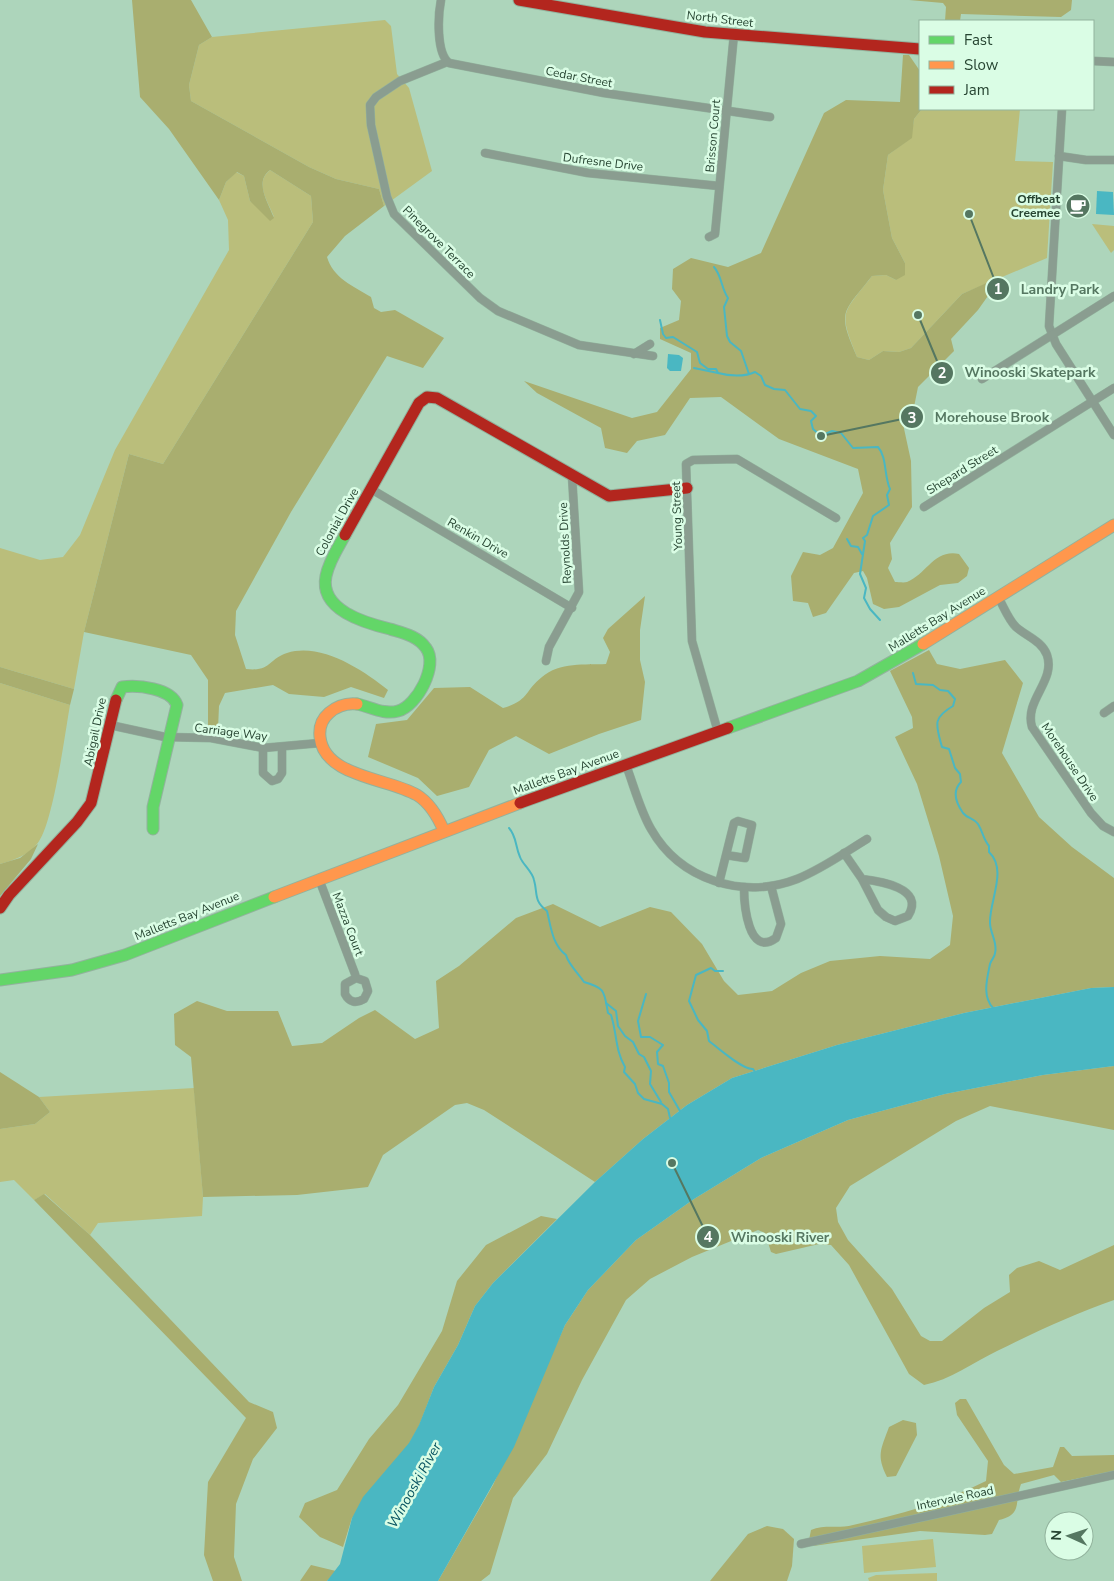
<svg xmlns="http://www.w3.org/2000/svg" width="1114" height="1581" viewBox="0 0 1114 1581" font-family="'Nunito Sans',sans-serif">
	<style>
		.green { fill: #babe7b }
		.forest { fill: #a9ae6f }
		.water { fill: #4ab7c2 }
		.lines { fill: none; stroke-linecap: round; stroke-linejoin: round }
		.stream { stroke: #4ab7c2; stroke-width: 2 }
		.street-casing { stroke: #92b29d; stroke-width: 9 }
		.fast-casing { stroke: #92b29d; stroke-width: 13 }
		.slow-casing { stroke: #92b29d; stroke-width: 13 }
		.jam-casing { stroke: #92b29d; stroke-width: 13 }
		.street { stroke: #8a9d90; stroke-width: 8 }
		.fast { stroke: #63d668; stroke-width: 11 }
		.slow { stroke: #ff974d; stroke-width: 11 }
		.jam { stroke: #b3261e; stroke-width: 11 }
		.labels { text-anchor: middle; stroke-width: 5; stroke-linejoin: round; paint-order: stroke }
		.street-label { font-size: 12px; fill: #264431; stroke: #dafde5 }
		.poi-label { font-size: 12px; font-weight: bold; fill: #264431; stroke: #dafde5; text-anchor: end }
		.water-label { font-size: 14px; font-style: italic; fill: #075361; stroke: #dafde5 }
		.leader { fill: none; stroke: #557761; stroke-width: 2 }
		.callout-dot { fill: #557761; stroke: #dafde5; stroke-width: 2 }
		.mark-label { font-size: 15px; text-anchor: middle; font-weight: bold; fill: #fff }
		.callout-label { font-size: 14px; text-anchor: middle; font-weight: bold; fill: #557761; stroke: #dafde5; stroke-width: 5; stroke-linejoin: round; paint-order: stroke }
	</style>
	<rect width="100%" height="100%" fill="#add5bb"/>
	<g class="green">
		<polygon points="385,20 391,26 397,74 409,88 432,171 384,206 379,189 336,179 309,167 191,101 189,85 199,45 212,37"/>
		<path d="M922,109H1020L1015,161L1053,162L1047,258L962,294L911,348L899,352L883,351L869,360L857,357C838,310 842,315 872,276L886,275L896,280L905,263L892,238L883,190L888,155L911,138L914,119Z"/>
		<path d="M270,170L311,196L313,222L163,464L129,454L84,632L74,689L0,667V548L40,560L63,557L80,535L115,450L229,250L228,220L219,200L226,182L236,172L244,176L250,201L274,217C268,201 254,183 270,170Z"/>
		<polygon points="1092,224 1114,226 1114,250 1111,253"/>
		<path d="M0,683L70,705C65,733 53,826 37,844C27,856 14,860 0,864Z"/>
		<polygon points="194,1088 203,1197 202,1216 98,1223 90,1235 45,1194 34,1200 14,1180 0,1182 0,1129 35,1124 50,1112 39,1097"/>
		<polygon points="933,1539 936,1567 864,1573 862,1546"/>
		<polygon points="937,1573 937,1581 869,1581 868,1578 876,1575"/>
	</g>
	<g class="forest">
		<path d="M132,0H191L212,37L199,45L189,85L191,101L309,167L336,179L379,189L384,206L345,236L327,257C333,278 353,286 371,297L374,308L381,312L395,310L444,338L423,368L387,356L291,512L236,611L235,635L246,669C271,672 268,659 287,653C321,642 363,670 388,690L384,698L351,687L324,697L289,694L273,685L225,693L219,706L218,729H208V680L191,655L84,632L129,454L163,464L313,222L311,196L270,170C254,182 268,202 274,218L270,221L250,201L244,176L237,172L226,182L219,200L169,129L140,97Z"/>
		<polygon points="909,0 1072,0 1071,10 1061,17 961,14 960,21 945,21 946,7 943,3"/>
		<path d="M903,55H909L920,71L922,109L914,119L912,138L888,155L883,190L892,238L905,263V275L896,280L886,275L872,276C842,314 837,311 857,357L869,360L883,351L899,352L911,348L962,294L1002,276L978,310L951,339L954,351L918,387L913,412L903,424L911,461L912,507L890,543L892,559L888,568L895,582C898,582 904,583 907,582C926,575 934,549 959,554L969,568L967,576L958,583L940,585L899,607L884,609L873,604L867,578L863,571L854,573L826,613L813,617L808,603L793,601L791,576L803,552L820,555L833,548L863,493L858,469L779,439L721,397L690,398L665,435L637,441L627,453L605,448L601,428L537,393L524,381L632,418L657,412L691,369V353L660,339V328L679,320L681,301L672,289L673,269L691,258L728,267L761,253L824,113L846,100L900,102Z"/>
		<path d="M645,596L640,630V660L645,682L641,720L599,734L549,754L516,736L489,750L469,787L437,796L418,778L368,757L376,724L407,720L434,688L470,687L503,708C530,700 524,691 542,677C559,662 586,665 606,664L610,652L603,638L608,629Z"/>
		<polygon points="929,650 937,664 960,669 1005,660 1023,683 1002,753 1039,817 1072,847 1114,878 1114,987 1091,988 964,1013 837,1045 732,1078 687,1105 643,1139 595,1182 484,1110 467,1103 455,1105 383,1155 368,1187 297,1195 203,1197 191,1057 175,1045 174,1014 197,1001 227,1011 278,1011 292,1046 322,1043 359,1018 375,1010 415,1039 439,1028 436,981 459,966 516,918 553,904 600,927 650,907 671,912 702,944 724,981 738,995 772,991 801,973 830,961 880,956 930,959 950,945 953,916 939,856 917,784 895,737 913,728 912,717 890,671"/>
		<polygon points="0,667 74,689 70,705 0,683"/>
		<polygon points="38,844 31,859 0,896 0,864 20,858"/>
		<path d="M1114,1066V1130L990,1106L956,1121L850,1186L836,1208L838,1222L848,1240L892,1289L921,1336L930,1341H942L984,1308L1010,1292L1009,1275L1017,1268L1039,1261L1060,1270L1114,1245V1300C1074,1314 1035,1332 997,1351C974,1362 950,1380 924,1385L909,1374L849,1265L831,1245L819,1244L776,1254L771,1252L765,1233L758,1230L692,1257L650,1279L626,1300L582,1380L547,1454L513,1498L490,1574L481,1581H438L493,1485L565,1325L588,1290L636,1240L694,1199L761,1158L848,1120L945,1094L1043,1075Z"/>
		<polygon points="0,1072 39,1097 50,1112 35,1124 0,1129"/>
		<polygon points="44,1194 90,1235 249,1402 273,1412 277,1428 253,1459 236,1504 234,1557 242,1581 213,1581 204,1555 208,1482 246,1418 34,1200"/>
		<polygon points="541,1216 557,1219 493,1283 475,1306 458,1345 434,1387 419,1426 409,1444 352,1518 343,1547 320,1537 299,1517 305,1503 337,1490 369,1439 398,1405 442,1331 457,1281 486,1245"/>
		<path d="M960,1399H966L1004,1465L1014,1474L1053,1467L1060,1447H1064L1072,1456L1114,1455V1471L1061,1482L1054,1475L1021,1484C1014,1503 1023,1514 999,1520L992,1534L985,1535L920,1531L813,1546L809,1540L811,1530C824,1524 839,1529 853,1525C899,1515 944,1502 986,1481L988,1461L957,1415L955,1403Z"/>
		<path d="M903,1420L916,1423L917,1435L896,1476L887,1477C876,1455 881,1449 889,1427Z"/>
		<polygon points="767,1526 783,1529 794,1539 792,1566 787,1581 710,1581 748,1534"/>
		<polygon points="311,1565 336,1571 327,1581 300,1581"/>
	</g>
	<g class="water">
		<polygon points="1097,191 1113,192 1114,215 1096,214"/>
		<polygon points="668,354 679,355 683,358 681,371 670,371 667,368"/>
		<polygon points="1114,987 1114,1066 1043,1075 945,1094 848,1120 761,1158 694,1199 636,1240 588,1290 565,1325 514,1447 438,1581 327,1581 340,1564 352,1518 363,1497 409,1443 419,1425 434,1387 458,1345 475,1306 493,1283 595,1182 643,1139 687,1105 732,1078 837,1045 964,1013 1091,988"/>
	</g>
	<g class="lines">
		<g class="stream">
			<path d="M714,267C722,276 721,288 728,298L724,307L727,336L730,342L741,351L749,374"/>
			<path d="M660,320L663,334L666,338L673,337L697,352L700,363L708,369H716L718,373C729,376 745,377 755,372L761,376L765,385L774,389L785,390L800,409L811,411L816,416L811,421L813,429L821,436L832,431L841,433L853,448L878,447C887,457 884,476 890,489L887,495L889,505L873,516L867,535L863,538L865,541L860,574L866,588L864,598L870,609L880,620"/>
			<polyline points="694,368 718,373"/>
			<polyline points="847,539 851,546 858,547 862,554"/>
			<path d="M913,673L916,684L933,685L940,690L948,691L955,699L953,706C932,718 936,725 942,747L949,749L955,768L960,774L961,782C952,791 956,803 963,813C968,819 974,818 978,824C983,832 983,839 989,846V852C1008,870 989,901 990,923C990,933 998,943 995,953C995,957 991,960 990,964C987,979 982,996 993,1008"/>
			<path d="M509,828C517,837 515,846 520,857C523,865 532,871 534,880C538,894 533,900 547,911C551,927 552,944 566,955C568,964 579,974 584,982C606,988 604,992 608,1013L611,1015C617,1033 615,1050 625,1067L624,1072L635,1084L638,1093L644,1099L662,1104L668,1109L670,1118"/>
			<path d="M723,971H715L711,968L696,975L689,1001L698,1020L707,1031L709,1041C719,1049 743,1070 753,1069L755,1072"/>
			<polyline points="646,994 638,1021 641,1037 650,1037 663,1045 657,1052 658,1064 663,1066 669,1083 669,1092 680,1111"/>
			<polyline points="606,1003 616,1011 618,1026 625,1036 633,1042 639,1054 644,1057 651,1071 650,1084 661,1102"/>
		</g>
		<defs>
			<g id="street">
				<path d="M441,0C438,15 436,53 449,63L604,93L770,117"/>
				<polyline points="1093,61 1114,62"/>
				<polyline points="447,62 400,81 376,97 370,105 371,125 387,197 394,214 480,298 498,311 579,345 653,356"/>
				<polyline points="1062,109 1049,326 1056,344 1114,435"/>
				<polyline points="485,153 588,173 719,186"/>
				<polyline points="1059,156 1086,160 1114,160"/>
				<polyline points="709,237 715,234 734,34"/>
				<polyline points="634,354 650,344"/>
				<polyline points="982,379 1114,296"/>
				<polyline points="371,489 572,608"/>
				<polyline points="924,507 1114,388"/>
				<path d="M998,597C1004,607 1008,619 1016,627C1026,636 1042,641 1047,655C1056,681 1024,700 1032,727L1091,813L1103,826L1114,832"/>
				<polyline points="546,661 549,647 579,592 572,476"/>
				<polyline points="1104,713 1114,706"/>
				<polyline points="110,725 165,737 211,738 263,748 320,743"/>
				<polyline points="718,732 692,641 686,464 693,460 737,459 836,518"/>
				<polyline points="263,748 263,773 272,781 278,779 282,773 282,747"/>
				<path d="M626,765C634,786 640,810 651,829C680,880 743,900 797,879C822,869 844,853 867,839"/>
				<path d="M844,853L862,879L878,910L886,917L895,921L908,916C926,888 879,881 862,879"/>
				<path d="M319,879L355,974L356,978L345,984V994C349,1002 356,1004 364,999L368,991L365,981L356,978"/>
				<polyline points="719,883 734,823 738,821 752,825 745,858 726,855"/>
				<path d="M744,887C744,904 748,958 776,938L781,924L771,886"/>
				<polyline points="801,1544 1114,1475"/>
			</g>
			<g id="fast">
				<path d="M345,535C338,548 329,561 326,576C319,610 365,623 390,629C403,633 418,636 426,648C439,665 417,706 398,711C384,715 371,707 357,704"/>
				<path d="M116,700L122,687C138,685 171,688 177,705L153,807V829"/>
				<polyline points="728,728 858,681 923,644"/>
				<polyline points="0,980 72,970 125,955 274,897"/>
			</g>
			<g id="slow">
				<polyline points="923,644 1114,525"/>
				<path d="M357,704C347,703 337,706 329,713C322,719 319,728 320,737C324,777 388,778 417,795C430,803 438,817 444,831"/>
				<polyline points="274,897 520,803"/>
			</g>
			<g id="jam">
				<polyline points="519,0 705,32 920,49"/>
				<polyline points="345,535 419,403 427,397 437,398 609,496 687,488"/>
				<polyline points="520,803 728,728"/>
				<polyline points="0,908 9,895 77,822 91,803 116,700"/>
			</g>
		</defs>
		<use href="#street" class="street-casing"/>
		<use href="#fast" class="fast-casing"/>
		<use href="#slow" class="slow-casing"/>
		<use href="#jam" class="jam-casing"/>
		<use href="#street" class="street"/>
		<use href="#fast" class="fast"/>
		<use href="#slow" class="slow"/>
		<use href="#jam" class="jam"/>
	</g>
	<defs>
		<symbol id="cafe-disc" viewBox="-11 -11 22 22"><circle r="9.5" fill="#557761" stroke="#dafde5"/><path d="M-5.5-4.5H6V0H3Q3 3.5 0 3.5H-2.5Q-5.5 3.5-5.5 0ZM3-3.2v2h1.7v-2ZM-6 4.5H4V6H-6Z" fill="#fff"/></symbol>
	</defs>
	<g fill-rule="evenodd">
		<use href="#cafe-disc" x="1064" y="192" width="28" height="28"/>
	</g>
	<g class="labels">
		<g class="street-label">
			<text transform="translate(720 19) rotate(7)" y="4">North Street</text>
			<text transform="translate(579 77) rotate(11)" y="4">Cedar Street</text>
			<text transform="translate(713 136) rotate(-85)" y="4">Brisson Court</text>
			<text transform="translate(603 162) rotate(7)" y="4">Dufresne Drive</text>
			<text transform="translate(439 242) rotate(45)" y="4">Pinegrove Terrace</text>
			<text transform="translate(962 470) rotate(-32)" y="4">Shepard Street</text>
			<text transform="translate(677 516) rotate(-92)" y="4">Young Street</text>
			<text transform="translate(337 522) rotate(-61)" y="4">Colonial Drive</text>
			<text transform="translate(478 538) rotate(30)" y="4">Renkin Drive</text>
			<text transform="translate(565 543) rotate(-93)" y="4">Reynolds Drive</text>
			<text transform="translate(937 619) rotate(-32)" y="4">Malletts Bay Avenue</text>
			<text transform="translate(95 732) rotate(-78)" y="4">Abigail Drive</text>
			<text transform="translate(231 732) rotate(7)" y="4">Carriage Way</text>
			<text transform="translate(1070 762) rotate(56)" y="4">Morehouse Drive</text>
			<text transform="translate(566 772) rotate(-20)" y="4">Malletts Bay Avenue</text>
			<text transform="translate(187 916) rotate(-22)" y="4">Malletts Bay Avenue</text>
			<text transform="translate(348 924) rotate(69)" y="4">Mazza Court</text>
			<text transform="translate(955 1498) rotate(-12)" y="4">Intervale Road</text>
		</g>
		<g class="poi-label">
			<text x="1060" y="203">Offbeat<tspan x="1060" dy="14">Creemee</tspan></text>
		</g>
		<g class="water-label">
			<text transform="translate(414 1485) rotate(-61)" y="5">Winooski River</text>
		</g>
	</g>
	<path class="leader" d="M969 214L998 289M918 315L942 373M821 436L912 417M672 1163L708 1237"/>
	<g class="callout-dot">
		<circle cx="969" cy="214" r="5"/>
		<circle cx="918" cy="315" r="5"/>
		<circle cx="821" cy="436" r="5"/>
		<circle cx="672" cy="1163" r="5"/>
		<circle cx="998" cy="289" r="12"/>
		<circle cx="942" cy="373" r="12"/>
		<circle cx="912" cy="417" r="12"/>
		<circle cx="708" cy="1237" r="12"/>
	</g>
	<g class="mark-label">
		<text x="998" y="294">1</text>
		<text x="942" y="378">2</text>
		<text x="912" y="423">3</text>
		<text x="708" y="1242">4</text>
	</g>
	<g class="callout-label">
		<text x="1060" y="294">Landry Park</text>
		<text x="1030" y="377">Winooski Skatepark</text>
		<text x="992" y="422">Morehouse Brook</text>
		<text x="780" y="1242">Winooski River</text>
	</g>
	<rect x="919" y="20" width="175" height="90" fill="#dafde5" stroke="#92b39d"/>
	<rect x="929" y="36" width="25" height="8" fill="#63d668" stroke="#92b39d"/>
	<text x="964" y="45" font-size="15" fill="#264431">Fast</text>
	<rect x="929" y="61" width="25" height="8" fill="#ff974d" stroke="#92b39d"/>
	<text x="964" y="70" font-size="15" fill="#264431">Slow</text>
	<rect x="929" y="86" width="25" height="8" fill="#b3261e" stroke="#92b39d"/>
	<text x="964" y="95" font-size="15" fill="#264431">Jam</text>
	<g transform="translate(1069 1536) rotate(273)"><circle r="24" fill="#dafde5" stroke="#92b39d"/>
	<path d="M0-4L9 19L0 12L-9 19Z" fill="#557761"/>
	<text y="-8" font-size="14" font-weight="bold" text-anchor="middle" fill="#264431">N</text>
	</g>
</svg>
